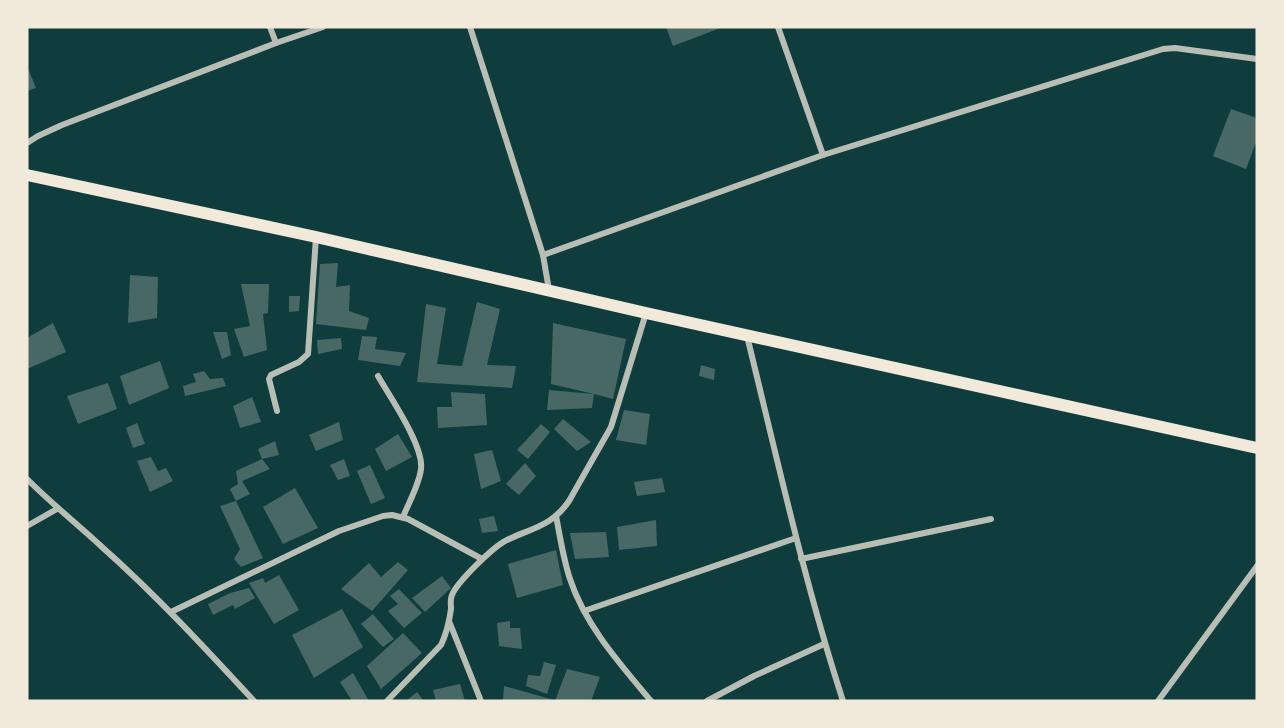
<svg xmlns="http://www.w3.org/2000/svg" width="1284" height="728" viewBox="0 0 1284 728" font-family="Cabin,sans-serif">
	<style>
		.building { fill: #486865 }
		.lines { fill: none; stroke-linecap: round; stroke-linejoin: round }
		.minor { stroke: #b8beb3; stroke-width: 6 }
		.secondary { stroke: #f1e9da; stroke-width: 12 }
	</style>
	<rect width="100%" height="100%" fill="#0f3d3e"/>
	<g class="building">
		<polygon points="666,27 723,27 673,46"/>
		<polygon points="27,66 36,88 27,91"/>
		<polygon points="1231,109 1257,118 1257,140 1246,169 1213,156"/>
		<polygon points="338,263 336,287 350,285 349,311 369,318 366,330 316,324 320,264"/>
		<polygon points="130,275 158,277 157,318 128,323"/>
		<polygon points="241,284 269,284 268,313 263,314 267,350 244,357 234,329 250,326"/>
		<polygon points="289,296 300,296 299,311 289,312"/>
		<polygon points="477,302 500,309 487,365 516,366 512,388 417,382 426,304 446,308 437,364 462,366"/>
		<polygon points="53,323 66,352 27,369 27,338"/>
		<polygon points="553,323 626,339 613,399 594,394 592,408 547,410 549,390 594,394 551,384"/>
		<polygon points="213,332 227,332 231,355 222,359"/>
		<polygon points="362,336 377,337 375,349 406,353 400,366 358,360"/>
		<polygon points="341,338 342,349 318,354 317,340"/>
		<polygon points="160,361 169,388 129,405 120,376"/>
		<polygon points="701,365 715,369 714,380 699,376"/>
		<polygon points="204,371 210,379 223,378 226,386 185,396 183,386 196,382 193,374"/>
		<polygon points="108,383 117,409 78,424 67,396"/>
		<polygon points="451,392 485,394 487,425 438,428 437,407 452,407"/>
		<polygon points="252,397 261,422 240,428 233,406"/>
		<polygon points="624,410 650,414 646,445 616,440"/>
		<polygon points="563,419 591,442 577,451 554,429"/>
		<polygon points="339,422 343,440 316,451 309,435"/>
		<polygon points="137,423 145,444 133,448 126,428"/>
		<polygon points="541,424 550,432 528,459 517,450"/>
		<polygon points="398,434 412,457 386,471 375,449"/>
		<polygon points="275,441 279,455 262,459 270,469 242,481 250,494 236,501 263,558 241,567 234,559 240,549 220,506 236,501 230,489 238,484 236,471 262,459 258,449"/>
		<polygon points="492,450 501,481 481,489 474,454"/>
		<polygon points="151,457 158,471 166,468 173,481 150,492 137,461"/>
		<polygon points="344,459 350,476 338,480 330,465"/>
		<polygon points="525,463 536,476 519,495 506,484"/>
		<polygon points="370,465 385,498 371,504 357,471"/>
		<polygon points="662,478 665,492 637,496 634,482"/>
		<polygon points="295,488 318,528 283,544 263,507"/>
		<polygon points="494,516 498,531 482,533 479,519"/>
		<polygon points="656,520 657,546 619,550 617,527"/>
		<polygon points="606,532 609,557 575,559 570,533"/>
		<polygon points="556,550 563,585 517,598 508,564"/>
		<polygon points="398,562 408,570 372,611 341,589 369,563 381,577"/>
		<polygon points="279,575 299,610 274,624 249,583 263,578 265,583"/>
		<polygon points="442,576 451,588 425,612 412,598"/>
		<polygon points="249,588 255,598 235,609 233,605 213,615 208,604 230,593"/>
		<polygon points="399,589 422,613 404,628 388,611 398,604 390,596"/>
		<polygon points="342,609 363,647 314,678 292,635"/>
		<polygon points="373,614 394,639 383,647 361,624"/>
		<polygon points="510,621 510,628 520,628 522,649 499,646 497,623"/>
		<polygon points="403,633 422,653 381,689 367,666"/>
		<polygon points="544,662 556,665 547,694 526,686 528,675 540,676"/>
		<polygon points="567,669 600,677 591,701 555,701"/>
		<polygon points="353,673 369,701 352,701 340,682"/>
		<polygon points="460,684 465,701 436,701 433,690"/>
		<polygon points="504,686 554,700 554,701 503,700"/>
		<polygon points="417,692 424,701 406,701"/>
	</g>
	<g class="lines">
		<g class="minor">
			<polyline points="270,27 276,43"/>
			<polyline points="470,27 543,255 549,290"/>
			<polyline points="778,27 823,155"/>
			<polyline points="27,143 38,136 62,125 276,43 323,27"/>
			<polyline points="543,255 823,155 1163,49 1175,48 1257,59"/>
			<path d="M747,336C777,458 804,581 843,701"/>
			<path d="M378,376C390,397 424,446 421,469C419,485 409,502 403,517"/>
			<polyline points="277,411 269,379 271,375 299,362 308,354 316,237"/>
			<path d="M27,479C51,503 77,524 102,547C156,595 205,648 254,701"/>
			<path d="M556,516C560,536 563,558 570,579C585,625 620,664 651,701"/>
			<polyline points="27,526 57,509"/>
			<polyline points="801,559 991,519"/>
			<polyline points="584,611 796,538"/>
			<polyline points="171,612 339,531 383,516 392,515 408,519 482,559"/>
			<polyline points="449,621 481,701"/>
			<path d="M387,701L441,645C447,633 449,623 451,609C451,605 450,599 452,595C457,582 494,546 507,540C532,528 552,526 569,501L611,427L646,313"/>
			<polyline points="707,701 754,676 824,644"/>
			<polyline points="1158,701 1257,566"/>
		</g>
		<polyline class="secondary" points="27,175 316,237 646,313 1257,448"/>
	</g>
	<rect width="1284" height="728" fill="none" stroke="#f1e9da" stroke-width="57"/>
</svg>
